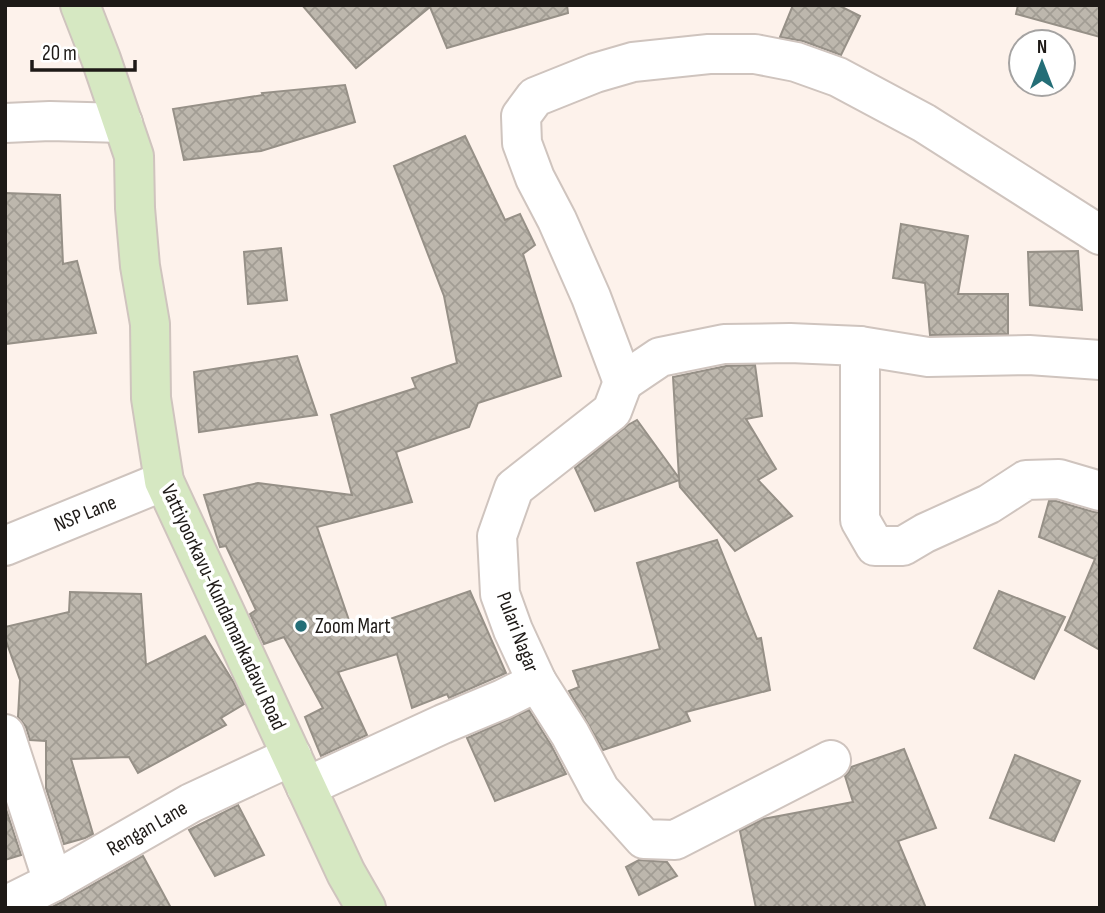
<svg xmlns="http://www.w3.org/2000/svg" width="1105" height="913" viewBox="0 0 1105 913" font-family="'Sofia Sans Condensed',sans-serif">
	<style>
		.building { fill: url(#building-cross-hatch); stroke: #969087; stroke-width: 2 }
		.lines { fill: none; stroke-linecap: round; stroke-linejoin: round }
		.street-casing { stroke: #cfc4be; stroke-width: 42 }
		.secondary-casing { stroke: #cfc4be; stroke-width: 42 }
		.street { stroke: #fff; stroke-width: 38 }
		.secondary { stroke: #d6e8c2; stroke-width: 38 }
		.poi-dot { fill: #246e77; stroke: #fff; stroke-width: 2.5 }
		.labels { text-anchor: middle; stroke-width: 7; stroke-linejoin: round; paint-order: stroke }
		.street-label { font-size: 21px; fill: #1e1a17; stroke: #fff }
		.poi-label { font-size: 21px; fill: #1e1a17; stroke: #fff; text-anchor: start }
	</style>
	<defs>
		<pattern id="building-cross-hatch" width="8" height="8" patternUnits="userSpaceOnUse" patternTransform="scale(1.75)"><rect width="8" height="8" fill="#bdb7ad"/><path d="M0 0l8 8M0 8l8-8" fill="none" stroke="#a29d94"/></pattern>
	</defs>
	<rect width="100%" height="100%" fill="#fdf2eb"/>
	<g class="building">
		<polygon points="302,5 567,5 568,13 447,48 430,7 356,68"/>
		<polygon points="793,5 838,5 860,16 841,55 803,41 780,37"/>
		<polygon points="1018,5 1100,5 1100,37 1016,14"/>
		<polygon points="345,85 355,122 261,151 184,160 173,109 263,95 262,93"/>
		<polygon points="465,136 505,220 520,214 535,245 523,254 561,376 478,403 469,427 396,452 412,502 317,527 353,632 470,591 506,673 449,698 447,694 412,708 397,654 338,672 367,735 321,756 305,717 323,708 284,637 264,644 250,614 256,610 226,546 220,547 204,495 258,483 352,495 331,415 416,388 412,378 457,363 444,296 394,166"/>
		<polygon points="5,193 60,195 63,264 77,261 96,333 5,344"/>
		<polygon points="901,224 968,236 958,294 1008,294 1008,334 930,335 925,283 893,278"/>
		<polygon points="281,248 287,300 248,304 244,252"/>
		<polygon points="1078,251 1082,310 1030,305 1028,252"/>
		<polygon points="297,356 317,415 199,432 194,372"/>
		<polygon points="755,365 762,416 746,419 776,469 758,480 792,516 735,551 680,487 679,480 595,511 575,468 628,425 637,420 679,478 673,377 726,366"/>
		<polygon points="1049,501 1056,501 1094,512 1100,512 1100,650 1065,630 1095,559 1039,537"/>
		<polygon points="717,540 757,639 761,638 770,690 686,712 690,721 603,750 569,691 579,687 573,671 660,649 637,563"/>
		<polygon points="999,591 1065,617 1034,679 974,648"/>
		<polygon points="70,592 141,594 146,665 205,636 234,683 244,704 221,718 226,725 138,773 129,757 71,759 93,834 85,838 64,844 46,788 46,741 30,740 26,727 18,717 20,680 5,638 5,627 69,612"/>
		<polygon points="529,710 551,745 566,774 495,801 467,738"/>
		<polygon points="904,749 936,828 898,841 926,908 756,908 740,831 763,819 853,802 845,776 849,772 851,767"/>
		<polygon points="1015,755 1080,781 1054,841 990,818"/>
		<polygon points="238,805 264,855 215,876 189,830"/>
		<polygon points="5,806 21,855 5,860"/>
		<polygon points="143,856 171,908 50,908 64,901"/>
		<polygon points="639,860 667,862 677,876 639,895 626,867"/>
	</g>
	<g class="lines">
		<defs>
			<g id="street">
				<polyline points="5,123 50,121 123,123"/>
				<polyline points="860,346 860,520 875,546 903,546 925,533 989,504 1026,480 1059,479 1100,491"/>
				<polyline points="623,382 591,297 557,220 535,178 522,143 521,116 535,97 595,73 633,62 709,54 755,54 796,62 838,77 924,123 1100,235"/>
				<polyline points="623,382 660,357 724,344 790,343 860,346 928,357 1029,355 1100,360"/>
				<polyline points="5,546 164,481"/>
				<polyline points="537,682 570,734 600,790 644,839 675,840 831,760"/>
				<polyline points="5,734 53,882"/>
				<polyline points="306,787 443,724 503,699 537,682 513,630 500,594 497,536 514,488 612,411 623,382"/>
				<polyline points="5,906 53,882 191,803 292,756"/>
			</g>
			<polyline id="secondary" points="80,5 101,59 134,156 135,208 140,266 150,324 151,398 164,481 346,873 366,908"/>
		</defs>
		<use href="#street" class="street-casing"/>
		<use href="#secondary" class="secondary-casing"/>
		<use href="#street" class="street"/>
		<use href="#secondary" class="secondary"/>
	</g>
	<circle class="poi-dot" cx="301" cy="626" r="7"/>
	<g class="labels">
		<g class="street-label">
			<text transform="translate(85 513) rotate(-22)" y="7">NSP Lane</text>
			<text transform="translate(224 607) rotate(65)" y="7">Vattiyoorkavu-Kundamankadavu Road</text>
			<text transform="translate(518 632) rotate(69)" y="7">Pulari Nagar</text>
			<text transform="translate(147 828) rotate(-30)" y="7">Rengan Lane</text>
		</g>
		<g class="poi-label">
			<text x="315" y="633">Zoom Mart</text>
		</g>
	</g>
	<rect width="1105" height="913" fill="none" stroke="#1e1a17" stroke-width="14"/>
	<g transform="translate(1042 63)"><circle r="33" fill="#ffffff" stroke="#a5a3a2" stroke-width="2"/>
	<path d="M0-5L12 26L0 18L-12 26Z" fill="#246e77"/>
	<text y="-10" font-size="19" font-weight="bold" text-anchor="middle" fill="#1e1a17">N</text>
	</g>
	<path d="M32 60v10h103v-10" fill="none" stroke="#1e1a17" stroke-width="3.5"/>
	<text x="42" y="60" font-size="21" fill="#1e1a17" stroke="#ffffff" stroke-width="5" paint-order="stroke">20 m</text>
</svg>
